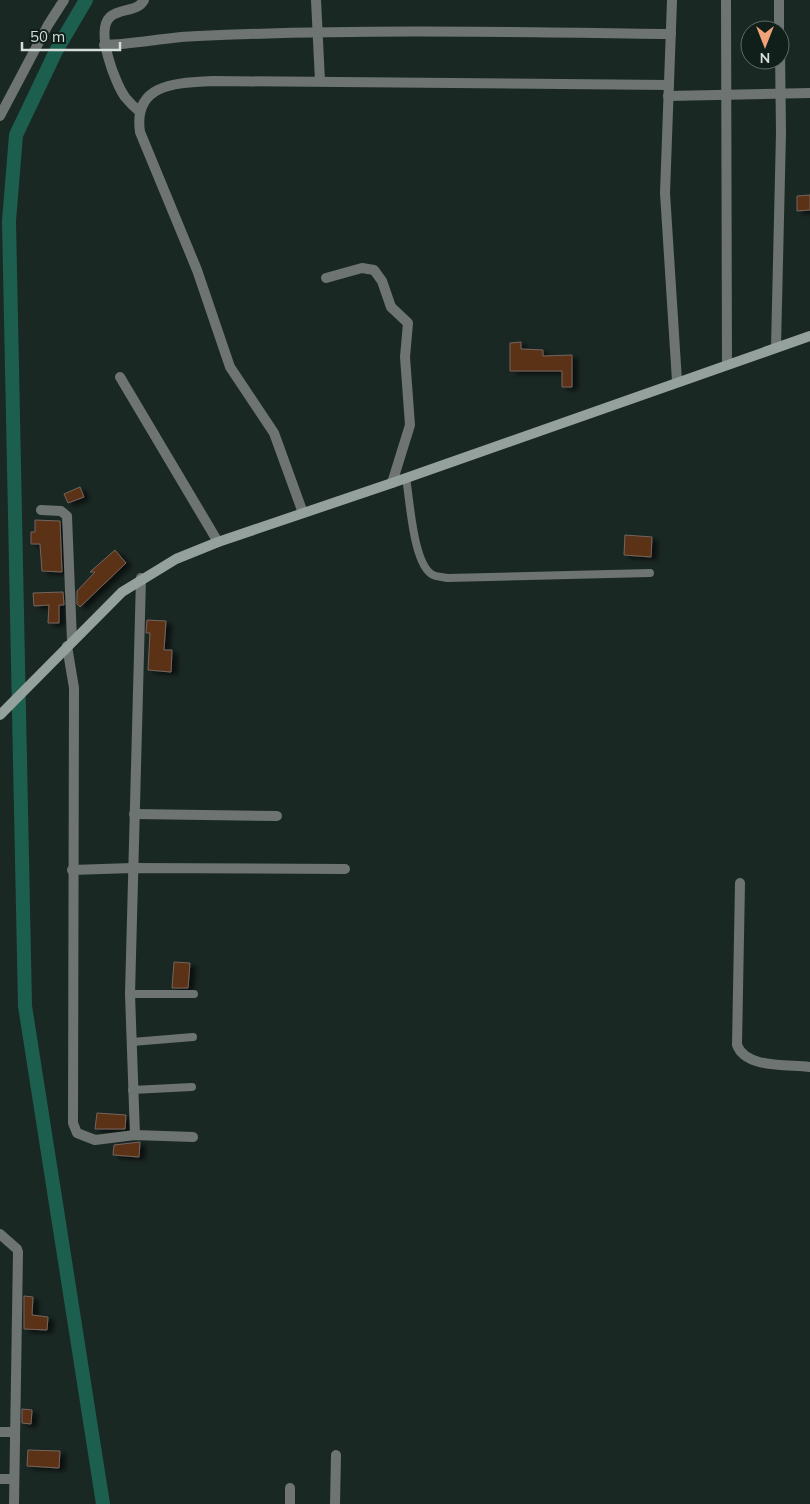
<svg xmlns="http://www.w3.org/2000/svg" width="810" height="1504" viewBox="0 0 810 1504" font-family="Mulish,sans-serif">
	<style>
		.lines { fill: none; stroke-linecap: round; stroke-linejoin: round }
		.canal { stroke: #1d5f4e; stroke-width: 14 }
		.building { fill: #5b3116; stroke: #73655e; filter: url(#shadow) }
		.lane { stroke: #6d7471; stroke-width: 8 }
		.street { stroke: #6d7471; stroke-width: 10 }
		.secondary { stroke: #95a19d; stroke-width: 10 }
	</style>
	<defs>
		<filter id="shadow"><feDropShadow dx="5.5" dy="3" stdDeviation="2.5" flood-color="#0009"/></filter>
	</defs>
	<rect width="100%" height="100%" fill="#1a2824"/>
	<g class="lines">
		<polyline class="canal" points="86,0 56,51 16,135 9,221 25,1006 103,1504"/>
	</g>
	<g class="building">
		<polygon points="810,195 810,210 797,211 797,196"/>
		<polygon points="521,342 521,349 543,350 543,356 572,355 572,387 562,387 562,371 510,371 510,343"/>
		<polygon points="80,487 84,497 68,503 64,494"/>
		<polygon points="35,520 60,521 62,572 42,571 40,544 31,544 31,532 35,532"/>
		<polygon points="625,535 652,537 651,557 624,555"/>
		<polygon points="115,550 126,563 80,607 77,604 77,591 95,572 90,572"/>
		<polygon points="63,592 64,605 59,605 59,623 48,623 49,605 34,606 33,593"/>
		<polygon points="147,620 166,621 164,650 172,650 171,672 148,670 150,633 146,633"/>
		<polygon points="174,962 190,963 188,988 172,988"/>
		<polygon points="97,1113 126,1115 125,1129 95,1129"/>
		<polygon points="140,1142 139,1157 113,1155 114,1145"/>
		<polygon points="24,1296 33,1297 32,1315 48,1317 47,1330 24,1329"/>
		<polygon points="22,1409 32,1410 31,1424 22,1423"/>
		<polygon points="28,1450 60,1451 59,1468 27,1466"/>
	</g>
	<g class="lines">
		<g class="lane">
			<path d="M406,478C410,500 413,565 433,575C437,577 444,577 448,578L650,573"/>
			<polyline points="130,994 194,994"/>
			<polyline points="132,1042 193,1037"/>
			<polyline points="132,1090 192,1087"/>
		</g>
		<g class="street">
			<polyline points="316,0 320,81"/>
			<polyline points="672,0 665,193 677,381"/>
			<polyline points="726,0 727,364"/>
			<polyline points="779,0 779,30"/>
			<path d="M104,45C136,44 167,37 198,36C356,29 513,32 671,34"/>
			<polyline points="668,96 810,93"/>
			<path d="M139,111C134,107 129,102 125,97C115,83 95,31 110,17C120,8 138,12 144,0"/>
			<polyline points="0,116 48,25 64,0"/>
			<polyline points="326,278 362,268 374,270 382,281 391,307 408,323 405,357 410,425 392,483"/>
			<polyline points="776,347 781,133 780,50"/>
			<polyline points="120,377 218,542"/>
			<polyline points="41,510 61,511 67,516 72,641"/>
			<path d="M303,513L274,433L230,367L197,270L140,132C133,83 176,83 213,81L669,85"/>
			<polyline points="67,646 74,688 73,1123 77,1133 95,1140 135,1135 193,1137"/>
			<polyline points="134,814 277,816"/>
			<polyline points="72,870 132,868 345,869"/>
			<path d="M740,883L737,1045C746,1069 788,1064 810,1067"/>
			<polyline points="135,1135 130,994 141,578"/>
			<polyline points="0,1234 17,1249 18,1252 14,1504"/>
			<polyline points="0,1432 15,1432"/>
			<polyline points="0,1479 14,1479"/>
			<polyline points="290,1504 290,1488"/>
			<polyline points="335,1504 336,1455"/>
		</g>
		<polyline class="secondary" points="0,715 122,592 176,559 218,542 392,483 810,336"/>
	</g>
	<g transform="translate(765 45) rotate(180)"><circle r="24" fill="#111f1a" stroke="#5f6b67"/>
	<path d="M0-4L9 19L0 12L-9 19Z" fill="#efa377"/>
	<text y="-8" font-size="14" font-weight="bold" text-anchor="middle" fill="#d5dedb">N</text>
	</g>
	<path d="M22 42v8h98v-8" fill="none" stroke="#d5dedb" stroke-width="2.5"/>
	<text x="30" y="42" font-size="15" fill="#d5dedb" stroke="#111f1a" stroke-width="4" paint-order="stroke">50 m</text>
</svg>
